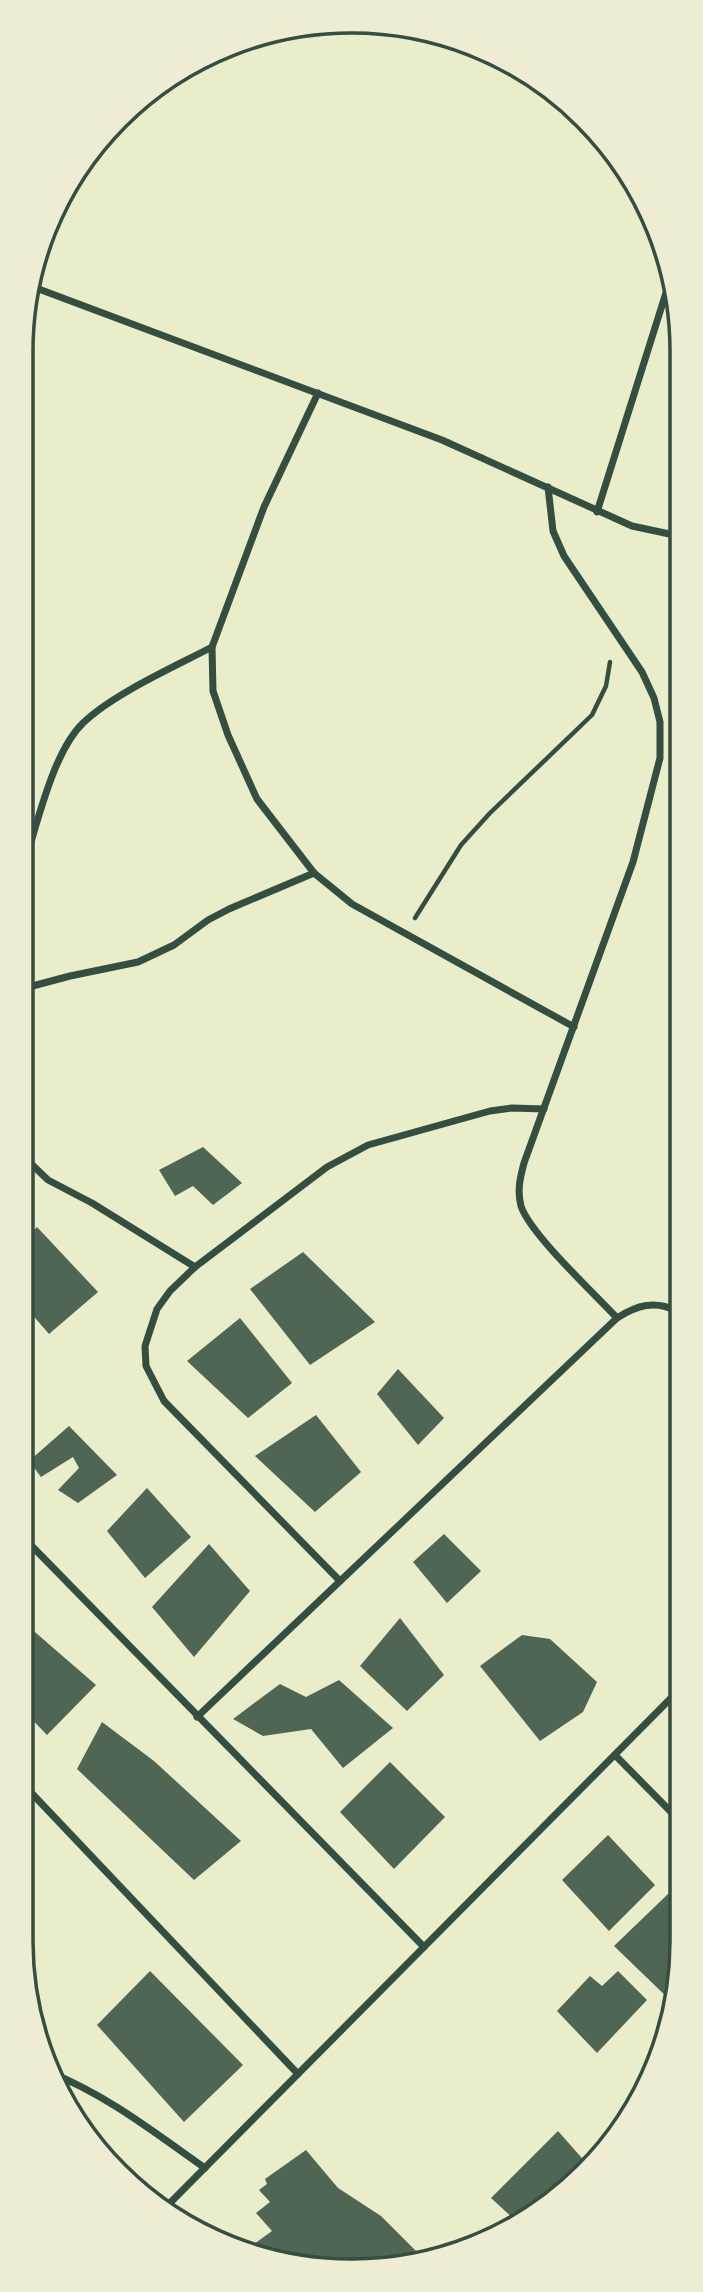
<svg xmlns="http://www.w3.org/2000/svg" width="703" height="2292" viewBox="0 0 703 2292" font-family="'Archivo Narrow',sans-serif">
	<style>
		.building { fill: #4f6655 }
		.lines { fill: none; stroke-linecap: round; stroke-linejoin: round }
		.path { stroke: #344e41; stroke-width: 4.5 }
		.minor { stroke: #344e41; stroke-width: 7 }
		.rim { fill: none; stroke: #344e41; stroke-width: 3.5 }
	</style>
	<rect width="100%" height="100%" fill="#e9edc9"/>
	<g class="building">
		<polygon points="203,1147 242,1183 213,1205 193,1186 175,1196 159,1170"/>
		<polygon points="37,1227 98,1292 49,1334 23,1304 24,1241"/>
		<polygon points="303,1252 375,1322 310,1365 250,1289"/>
		<polygon points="240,1318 292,1383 248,1418 187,1361"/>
		<polygon points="398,1369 444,1418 418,1445 377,1394"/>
		<polygon points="316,1415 361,1472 315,1512 255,1456"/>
		<polygon points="69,1426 117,1475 78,1503 58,1490 79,1468 73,1457 41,1477 29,1461"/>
		<polygon points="147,1488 191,1537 145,1578 107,1531"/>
		<polygon points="444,1534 481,1571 447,1603 413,1562"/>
		<polygon points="209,1544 250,1591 194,1657 152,1607"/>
		<polygon points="400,1618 444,1675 407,1711 360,1666"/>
		<polygon points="28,1626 96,1685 47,1735 22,1709 22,1632"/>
		<polygon points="522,1635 550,1639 597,1682 583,1712 540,1741 480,1666"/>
		<polygon points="339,1680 393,1728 343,1768 311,1729 263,1736 233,1719 280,1684 306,1697"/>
		<polygon points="102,1722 154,1761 241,1841 194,1880 77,1769"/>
		<polygon points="390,1762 445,1817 394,1869 340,1812"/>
		<polygon points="608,1835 655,1885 609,1931 562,1880"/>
		<polygon points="668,1894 676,1901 676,1996 671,2001 614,1946"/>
		<polygon points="150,1971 243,2065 184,2122 97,2025"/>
		<polygon points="618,1971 647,2000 597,2053 557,2011 590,1976 602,1986"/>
		<polygon points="558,2131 588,2165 552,2203 516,2221 491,2198"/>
		<polygon points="306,2150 338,2188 381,2216 425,2260 309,2268 247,2249 272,2231 256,2213 270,2202 259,2190 267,2184 265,2179"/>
	</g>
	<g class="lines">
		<polyline class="path" points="415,918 461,845 490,813 592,715 606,686 610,662"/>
		<g class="minor">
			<polyline points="28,285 442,440 632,526 679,536"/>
			<polyline points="318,393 264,507 212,647 213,691 228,735 257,799 314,873 352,904 574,1027"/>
			<path d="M548,487L553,531L564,556L642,672L654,698L660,722V758L633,862L524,1163C520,1178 517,1191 521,1206C530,1234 595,1294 617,1318"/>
			<polyline points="597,512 670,280"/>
			<path d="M25,861C38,822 53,752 83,723C113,694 174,667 212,647"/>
			<polyline points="25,988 70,976 138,962 174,945 208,920 229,909 314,873"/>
			<polyline points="24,1157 48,1180 92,1203 195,1267"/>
			<polyline points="23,1537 424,1947"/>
			<polyline points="340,1581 164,1401 146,1366 145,1346 157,1309 170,1291 195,1267 327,1167 368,1145 490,1111 512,1108 544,1109"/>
			<path d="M197,1717L617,1318C637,1305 655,1300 677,1311"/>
			<polyline points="615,1755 676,1817"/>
			<polyline points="22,1783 298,2074"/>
			<path d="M49,2072C107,2095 155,2133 205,2168"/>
			<polyline points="166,2207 676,1693"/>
		</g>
	</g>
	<path d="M0 0H703V2292H0ZM351 33H352A318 318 0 0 1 670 351V1941A318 318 0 0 1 352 2259H351A318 318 0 0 1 33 1941V351A318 318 0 0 1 351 33Z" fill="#eeecd3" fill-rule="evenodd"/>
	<path class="rim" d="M351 33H352A318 318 0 0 1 670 351V1941A318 318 0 0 1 352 2259H351A318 318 0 0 1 33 1941V351A318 318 0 0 1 351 33Z"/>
</svg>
